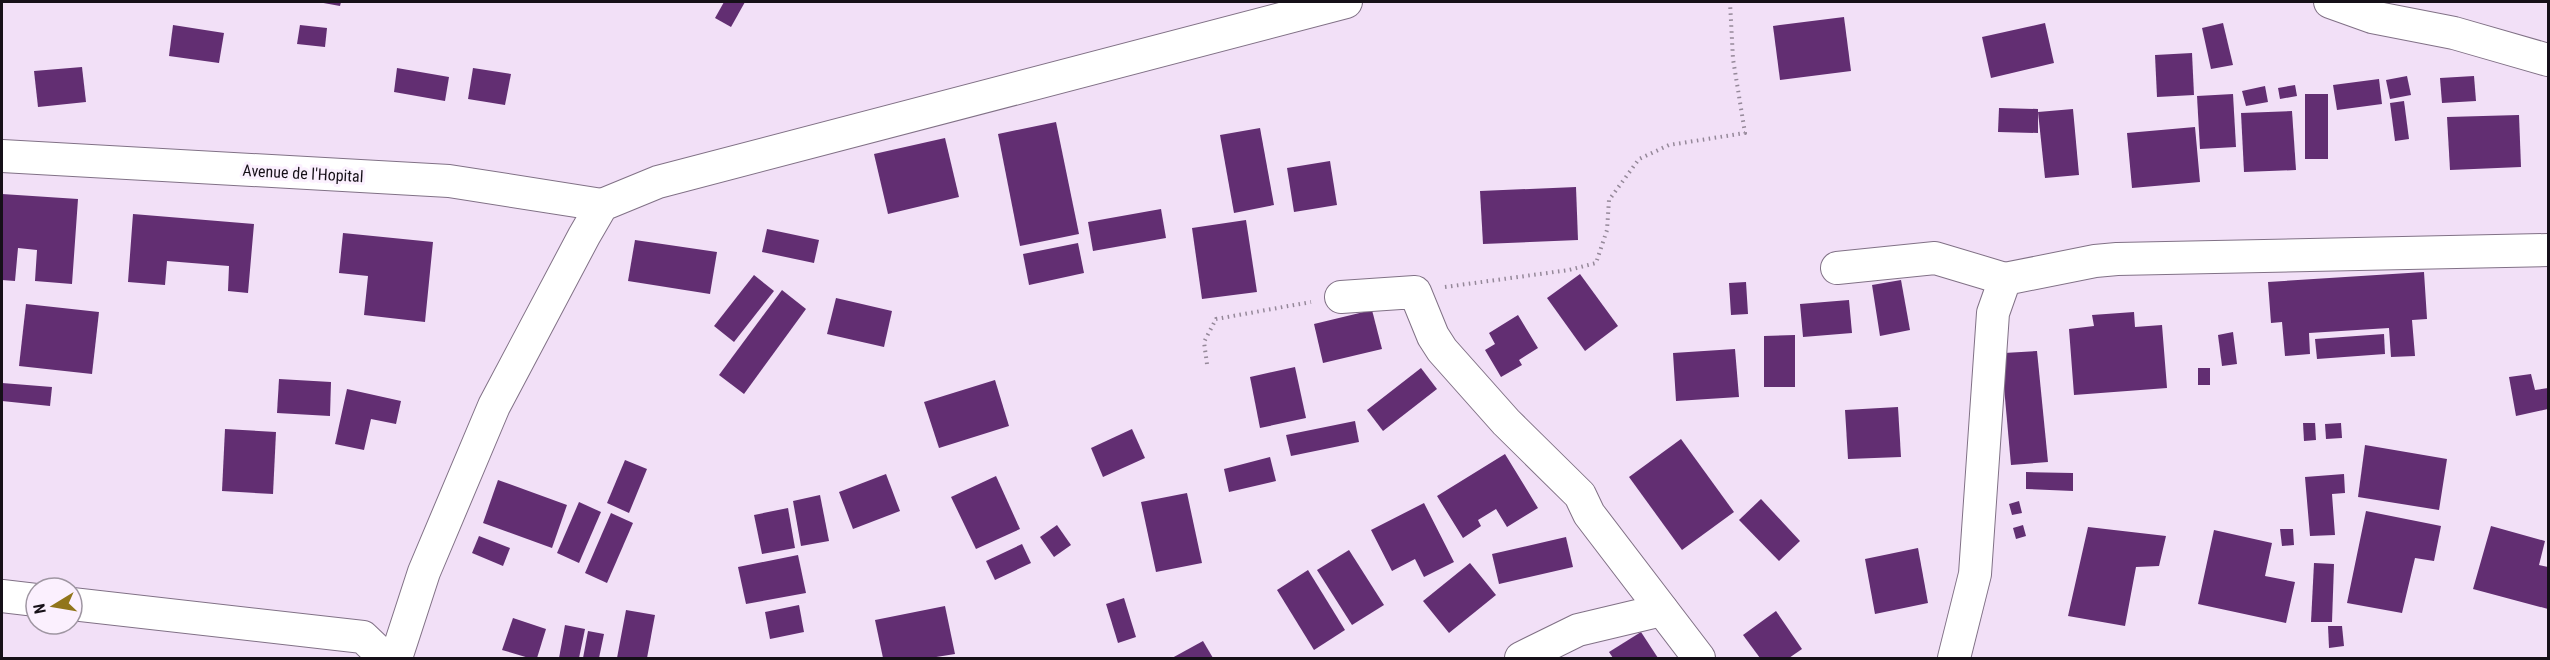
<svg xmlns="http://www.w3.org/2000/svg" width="2550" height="660" viewBox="0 0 2550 660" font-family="'Roboto Condensed',sans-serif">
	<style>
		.building { fill: #622e72 }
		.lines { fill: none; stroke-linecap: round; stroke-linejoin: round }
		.street-casing { stroke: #817186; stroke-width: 34 }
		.path { stroke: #958899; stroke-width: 4; stroke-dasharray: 1.5 4.5; stroke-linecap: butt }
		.street { stroke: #fff; stroke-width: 32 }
		.labels { text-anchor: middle; stroke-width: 6; stroke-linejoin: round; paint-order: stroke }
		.street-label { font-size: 16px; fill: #161018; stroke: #fbf0fe }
	</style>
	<rect width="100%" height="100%" fill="#f2e0f7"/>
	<g class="building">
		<polygon points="318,2 341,2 340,6"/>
		<polygon points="724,2 745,2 731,27 715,18"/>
		<polygon points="1844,17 1851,71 1780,80 1773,26"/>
		<polygon points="2045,23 2054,63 1991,78 1982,37"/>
		<polygon points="2223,23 2233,65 2211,69 2202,28"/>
		<polygon points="173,25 224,33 219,63 169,56"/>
		<polygon points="300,25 327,28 325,47 297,44"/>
		<polygon points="2192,53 2194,95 2157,97 2155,55"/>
		<polygon points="82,67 86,102 38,107 34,71"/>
		<polygon points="397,68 449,77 445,101 394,92"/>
		<polygon points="473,68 511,74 505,105 468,99"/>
		<polygon points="2407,76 2411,95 2390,99 2386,80"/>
		<polygon points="2474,76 2476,101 2442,103 2440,78"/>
		<polygon points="2379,79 2382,104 2337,110 2333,85"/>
		<polygon points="2295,85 2297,96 2280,99 2278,88"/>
		<polygon points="2265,86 2268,102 2246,106 2242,91"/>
		<polygon points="2233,94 2236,147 2200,149 2197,96"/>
		<rect x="2305" y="94" width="23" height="65"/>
		<polygon points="2404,101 2409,139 2395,141 2390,103"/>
		<polygon points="1999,108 2038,109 2038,133 1998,132"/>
		<polygon points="2073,109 2079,175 2045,178 2038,112"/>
		<polygon points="2292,111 2296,170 2244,172 2241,113"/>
		<polygon points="2519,115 2521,167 2450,170 2447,117"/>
		<polygon points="1056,122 1079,234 1020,246 998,134"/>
		<polygon points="2195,127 2200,182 2132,188 2127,133"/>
		<polygon points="1260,128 1274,205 1234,213 1220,135"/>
		<polygon points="945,138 959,197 888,214 874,154"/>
		<polygon points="1330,161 1337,205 1294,212 1287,168"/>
		<polygon points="1576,187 1578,240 1483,244 1480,191"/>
		<polygon points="2,194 78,199 72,284 35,281 37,250 18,248 15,281 2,280"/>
		<polygon points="1161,209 1166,238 1093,251 1088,222"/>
		<polygon points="133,214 254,224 248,293 228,291 229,266 167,261 165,285 128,282"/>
		<polygon points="1246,220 1257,292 1202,299 1192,228"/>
		<polygon points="767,229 819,240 814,263 762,252"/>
		<polygon points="343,233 433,242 425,322 364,315 368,276 339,273"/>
		<polygon points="635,240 717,252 710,294 628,281"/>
		<polygon points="1078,243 1084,273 1029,285 1023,254"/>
		<polygon points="2424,272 2427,319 2412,320 2415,356 2391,357 2389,328 2309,333 2310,354 2285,356 2282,322 2271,323 2268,282"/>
		<polygon points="1580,274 1618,326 1585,351 1547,298"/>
		<polygon points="754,275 774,291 734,342 714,326"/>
		<polygon points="1901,280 1910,330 1880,336 1872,285"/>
		<polygon points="1746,282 1748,314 1731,315 1729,283"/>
		<polygon points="782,290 806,309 744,394 719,375"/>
		<polygon points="836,298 892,311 884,347 827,334"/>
		<polygon points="1849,300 1852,333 1803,337 1800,304"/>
		<polygon points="26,304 99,312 92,374 19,366"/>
		<polygon points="1372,310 1382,349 1323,363 1314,324"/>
		<polygon points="2134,312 2135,327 2162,325 2167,388 2074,395 2069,329 2094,326 2092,315"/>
		<polygon points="1518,315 1538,348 1519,360 1522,365 1501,377 1485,350 1495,344 1489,333"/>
		<polygon points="2233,332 2237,364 2222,366 2218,335"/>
		<polygon points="2384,334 2385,354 2317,359 2315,339"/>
		<polygon points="1795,335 1795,387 1764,387 1764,336"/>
		<polygon points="1735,349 1739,397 1676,401 1673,353"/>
		<polygon points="2037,351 2048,462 2011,465 2004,387 2004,353"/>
		<polygon points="1295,367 1306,418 1260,428 1250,377"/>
		<polygon points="1421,368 1437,389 1383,431 1367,410"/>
		<rect x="2198" y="368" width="12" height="17"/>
		<polygon points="2531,374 2535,390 2548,388 2548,409 2516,416 2509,377"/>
		<polygon points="279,379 331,382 330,416 277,413"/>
		<polygon points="995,380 1009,426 939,448 924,402"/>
		<polygon points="2,383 52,387 50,406 2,401"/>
		<polygon points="347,389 401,401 396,424 371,419 364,450 335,444"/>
		<polygon points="1898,407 1901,457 1848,459 1845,410"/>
		<polygon points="1355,421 1359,442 1291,456 1286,435"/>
		<polygon points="2303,423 2315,423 2316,440 2304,441"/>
		<polygon points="2341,423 2342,438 2326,439 2325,424"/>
		<polygon points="225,429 276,432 273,494 222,491"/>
		<polygon points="1132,429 1145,458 1103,477 1091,448"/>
		<polygon points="1681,439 1734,512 1682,550 1629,477"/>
		<polygon points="2365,445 2447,459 2439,510 2358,497"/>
		<polygon points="1505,454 1538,508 1507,527 1496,509 1478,520 1481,526 1463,538 1437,496"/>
		<polygon points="1270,457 1276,481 1229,492 1224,469"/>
		<polygon points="625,460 647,469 629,513 607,503"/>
		<polygon points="2026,472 2073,473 2073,491 2026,489"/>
		<polygon points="886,474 900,511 853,529 839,492"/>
		<polygon points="2344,474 2345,493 2332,494 2335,535 2310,536 2305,477"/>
		<polygon points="996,476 1020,529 976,549 951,497"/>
		<polygon points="498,480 567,505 552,548 483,523"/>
		<polygon points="1187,493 1202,563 1156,572 1141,502"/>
		<polygon points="820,495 829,541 801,546 793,501"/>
		<polygon points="1761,499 1800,541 1779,561 1739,520"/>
		<polygon points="2019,501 2022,513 2012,515 2009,504"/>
		<polygon points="579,502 601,512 579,563 557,553"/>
		<polygon points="1424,503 1454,562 1424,577 1415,559 1392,571 1371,530"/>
		<polygon points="788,508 795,548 762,554 754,515"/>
		<polygon points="2366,511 2441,526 2434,561 2415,558 2402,613 2347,603"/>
		<polygon points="611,513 633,523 607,583 585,573"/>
		<polygon points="1057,525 1071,545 1054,557 1040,537"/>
		<polygon points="2023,525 2026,536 2016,539 2013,528"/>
		<polygon points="2491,526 2545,541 2539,565 2548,567 2548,609 2473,589"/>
		<polygon points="2088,527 2166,536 2159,566 2136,567 2125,626 2068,616"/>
		<polygon points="2280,529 2293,529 2294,545 2282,546"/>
		<polygon points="2214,530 2272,543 2265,576 2295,582 2286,623 2198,604"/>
		<polygon points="479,536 510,548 503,566 472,553"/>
		<polygon points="1566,537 1573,567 1499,584 1492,554"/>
		<polygon points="1022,544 1031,563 995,580 986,561"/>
		<polygon points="1918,548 1928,603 1875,614 1865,559"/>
		<polygon points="1349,550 1384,605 1352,625 1317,570"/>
		<polygon points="798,555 806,593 746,604 738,567"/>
		<polygon points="1470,563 1496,595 1449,633 1423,601"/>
		<polygon points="2314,563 2334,564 2332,622 2311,622"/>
		<polygon points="1308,570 1345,630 1314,650 1277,590"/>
		<polygon points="1124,598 1136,637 1118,643 1106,604"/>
		<polygon points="799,605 804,632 770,639 765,612"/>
		<polygon points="945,606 955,654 930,658 883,658 875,620"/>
		<polygon points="626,610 655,615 647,658 617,658"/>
		<polygon points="1776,611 1802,649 1789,658 1760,658 1743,635"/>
		<polygon points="513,618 546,629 537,658 529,658 502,650"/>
		<polygon points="565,625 585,629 579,658 559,658"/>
		<polygon points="2328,626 2342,626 2344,646 2329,648"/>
		<polygon points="588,631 604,634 599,658 583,658"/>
		<polygon points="1641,632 1658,658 1613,658 1609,652"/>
		<polygon points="1203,641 1213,658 1172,658"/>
	</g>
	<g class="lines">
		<defs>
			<g id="street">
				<polyline points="2330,2 2372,17 2454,33 2548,60"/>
				<polyline points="2,156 449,181 602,205"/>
				<polyline points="1837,268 1935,258 2005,279"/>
				<polyline points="1341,297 1415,292 1433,336 1442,350 1506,422 1580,495 1589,514 1699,658"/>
				<polyline points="2,596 36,600"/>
				<polyline points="72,604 363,637 385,658"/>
				<polyline points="396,658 424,572 494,406 584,236 602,205 658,182 1346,2"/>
				<polyline points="1521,658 1578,630 1662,610"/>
				<polyline points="1954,658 1975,574 1993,313 2005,279 2095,261 2117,259 2548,250"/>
			</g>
		</defs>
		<use href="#street" class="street-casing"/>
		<g class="path">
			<polyline points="1445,287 1569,270 1596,263 1607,230 1609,200 1639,159 1669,145 1745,133 1733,59 1730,2"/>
			<polyline points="1207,364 1204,342 1216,319 1311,302"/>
		</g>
		<use href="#street" class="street"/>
	</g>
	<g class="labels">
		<g class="street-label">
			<text transform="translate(303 173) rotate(3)" y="6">Avenue de l'Hopital</text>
		</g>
	</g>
	<rect width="2550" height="660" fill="none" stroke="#161018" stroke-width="6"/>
	<g transform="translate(54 606) rotate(259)"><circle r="28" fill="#fbf0fe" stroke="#9f96a2" stroke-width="1.5"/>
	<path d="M0-4.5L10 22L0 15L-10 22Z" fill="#91751b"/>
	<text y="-9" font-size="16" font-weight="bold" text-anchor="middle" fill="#161018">N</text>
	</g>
</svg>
